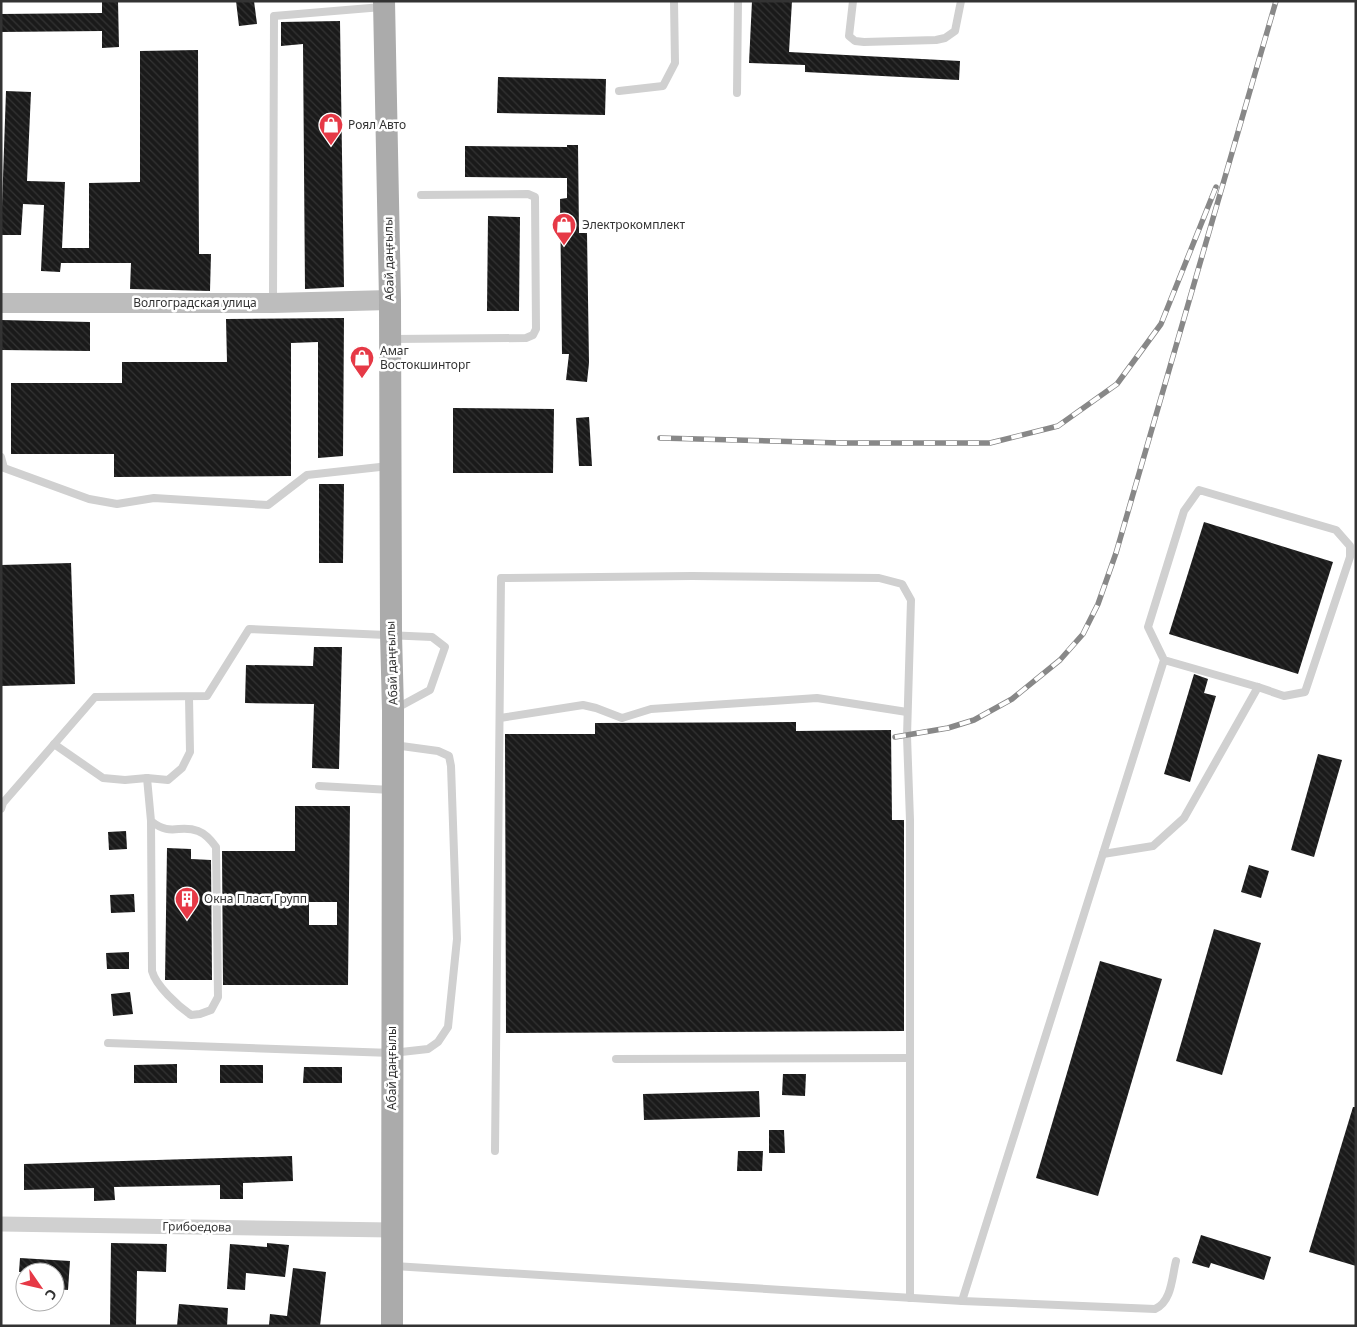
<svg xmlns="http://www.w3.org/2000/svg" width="1357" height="1327" viewBox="0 0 1357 1327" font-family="'Noto Sans',sans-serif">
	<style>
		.building { fill: url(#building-back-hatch); fill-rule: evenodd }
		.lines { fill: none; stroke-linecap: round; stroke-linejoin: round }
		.lane { stroke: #d0d0d0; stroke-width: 8 }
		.street { stroke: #d0d0d0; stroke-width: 15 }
		.secondary { stroke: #bdbdbd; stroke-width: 20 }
		.primary { stroke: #ababab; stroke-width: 22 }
		.rail-casing { stroke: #888; stroke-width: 5.5 }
		.rail { stroke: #fff; stroke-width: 4; stroke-dasharray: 11; stroke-linecap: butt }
		.labels { text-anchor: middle; stroke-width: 5; stroke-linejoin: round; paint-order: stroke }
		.poi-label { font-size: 12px; fill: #333; stroke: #fff; text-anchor: start }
		.street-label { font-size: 12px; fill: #333; stroke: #fff }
	</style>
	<defs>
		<pattern id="building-back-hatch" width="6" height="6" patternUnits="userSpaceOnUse" patternTransform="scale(1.25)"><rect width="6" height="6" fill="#1a1a1a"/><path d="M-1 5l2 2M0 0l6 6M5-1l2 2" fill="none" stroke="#333"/></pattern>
	</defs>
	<rect width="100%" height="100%" fill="#fff"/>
	<g class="building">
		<polygon points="102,1 118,1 119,47 102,48 102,31 1,32 1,14 102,13"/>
		<polygon points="236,1 254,1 257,24 239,26"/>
		<polygon points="752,1 792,1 789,52 960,61 959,80 805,72 805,65 749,63"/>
		<polygon points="340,21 344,287 305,289 303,44 281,46 281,22"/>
		<polygon points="198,50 199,254 211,254 210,291 130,289 131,263 61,263 60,272 41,271 44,205 23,204 21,235 1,235 6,91 31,92 27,181 65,182 62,248 89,248 89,183 140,182 140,51"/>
		<polygon points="498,77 606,79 605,115 497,113"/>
		<polygon points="567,145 578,145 579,233 587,233 589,363 587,382 566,380 569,354 562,354 560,199 567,198 567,178 465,177 465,146 567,147"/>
		<polygon points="488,216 520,217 519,311 487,311"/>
		<polygon points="344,318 343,456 318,458 318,342 291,343 291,476 114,477 114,454 11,454 11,383 122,383 122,362 227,362 226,319"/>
		<polygon points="1,320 90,322 90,351 1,350"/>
		<polygon points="453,408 554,409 553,473 453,473"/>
		<polygon points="589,417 592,466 579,466 576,418"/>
		<polygon points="319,484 344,484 343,563 319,563"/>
		<polygon points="1204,522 1333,562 1298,674 1169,634"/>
		<polygon points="71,563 75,684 1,686 1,565"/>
		<polygon points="314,647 342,647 339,769 312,768 314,704 245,703 246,665 313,666"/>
		<polygon points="1194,674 1208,679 1204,693 1216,696 1190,782 1164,774"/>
		<polygon points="796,722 796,731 891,730 892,820 904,820 904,1031 506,1033 505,734 595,734 595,723"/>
		<polygon points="1318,754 1342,760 1314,857 1291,850"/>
		<path d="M295,806H350L348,985H223L222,851H295ZM309,902H337V925H309Z"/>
		<polygon points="126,831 127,849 109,850 108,832"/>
		<polygon points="167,848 191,849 191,859 211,860 212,980 165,980"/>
		<polygon points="1249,865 1269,871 1261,898 1241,892"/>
		<polygon points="134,894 135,912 111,913 110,895"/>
		<polygon points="1214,929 1261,943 1222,1075 1176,1061"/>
		<polygon points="129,952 129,969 107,969 106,953"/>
		<polygon points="1100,961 1162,979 1098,1196 1036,1178"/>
		<polygon points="130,992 133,1014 113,1016 111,994"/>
		<polygon points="177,1064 177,1083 134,1083 134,1065"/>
		<rect x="220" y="1065" width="43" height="18"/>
		<polygon points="304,1067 342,1067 342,1083 303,1083"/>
		<polygon points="783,1074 806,1074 805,1096 782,1095"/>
		<polygon points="759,1091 760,1117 644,1120 643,1094"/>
		<polygon points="1353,1107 1356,1107 1356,1266 1309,1252"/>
		<polygon points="769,1130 784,1130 785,1153 769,1153"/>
		<polygon points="738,1151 763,1151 762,1171 737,1171"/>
		<polygon points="292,1156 293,1181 243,1183 243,1199 220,1199 220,1185 114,1187 115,1200 94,1201 94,1188 24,1190 24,1164"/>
		<polygon points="1201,1235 1271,1257 1264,1280 1211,1263 1209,1268 1192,1263"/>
		<polygon points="111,1243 167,1244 166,1272 137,1271 136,1326 110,1326"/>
		<polygon points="267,1243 289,1245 285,1277 246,1273 245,1290 227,1289 230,1244 267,1247"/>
		<polygon points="20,1258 70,1261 68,1290 55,1289 55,1272 19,1272"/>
		<polygon points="293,1268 326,1272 320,1326 269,1325 270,1314 287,1316"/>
		<polygon points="179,1304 228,1308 227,1326 177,1326"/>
	</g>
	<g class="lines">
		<g class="lane">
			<polyline points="853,1 849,36 855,41 864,42 936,40 945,38 955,31 961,1"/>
			<polyline points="619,91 663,86 675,63 674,1"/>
			<polyline points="737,93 738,1"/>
			<polyline points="273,302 274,16 382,7"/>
			<polyline points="392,339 526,338 533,335 536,329 535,197 528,194 421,195"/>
			<polyline points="1,457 4,468 89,499 117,504 154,498 268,505 307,475 389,466"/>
			<polyline points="500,718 583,705 596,708 622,718 651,709 817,698 907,712"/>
			<polyline points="54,744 103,778 125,780 147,778"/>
			<polyline points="319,786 391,790"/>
			<polyline points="1,809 3,803 95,697 207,696 249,629 432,637 445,647 430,690 395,709"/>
			<path d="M151,821L152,971C156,986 178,1006 191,1015L200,1014L211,1010L218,997L216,847C211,840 206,834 198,831C179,824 171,837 151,821L147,778L168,780L182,768L190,752L189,697"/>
			<polyline points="1103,854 1153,846 1184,818 1258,687"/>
			<polyline points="108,1043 392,1053 428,1049 438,1042 448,1027 457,939 451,766 449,756 438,751 394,745"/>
			<polyline points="616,1059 910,1058"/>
			<polyline points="495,1151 501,578 692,576 879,578 902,584 911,600 907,736 910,820 910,1298"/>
			<path d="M394,1266L962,1301L1155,1309C1172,1302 1172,1276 1176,1261"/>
			<polyline points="962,1301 1164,660 1148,627 1184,511 1199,490 1336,530 1350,546 1350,557 1305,692 1284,696 1258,687 1164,660"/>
		</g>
		<polyline class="street" points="1,1224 392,1230"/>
		<polyline class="secondary" points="1,303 273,303 390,300"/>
		<polyline class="primary" points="384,1 390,300 391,634 393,710 392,1326"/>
		<defs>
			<g id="rail">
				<polyline points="660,438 841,443 990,443 1058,426 1117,384 1161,324 1216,187"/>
				<polyline points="895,737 948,728 974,720 1012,699 1060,660 1083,634 1098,604 1116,553 1276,1"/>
			</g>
		</defs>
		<use href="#rail" class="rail-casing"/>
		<use href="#rail" class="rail"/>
	</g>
	<defs>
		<symbol id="shop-pin" viewBox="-11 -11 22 30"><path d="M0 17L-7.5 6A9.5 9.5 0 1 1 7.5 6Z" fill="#e63946" stroke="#fff"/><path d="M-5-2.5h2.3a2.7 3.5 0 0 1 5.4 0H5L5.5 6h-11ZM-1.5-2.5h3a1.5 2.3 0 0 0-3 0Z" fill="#fff"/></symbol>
		<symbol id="building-pin" viewBox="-11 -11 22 30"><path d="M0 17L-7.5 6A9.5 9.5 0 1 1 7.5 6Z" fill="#e63946" stroke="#fff"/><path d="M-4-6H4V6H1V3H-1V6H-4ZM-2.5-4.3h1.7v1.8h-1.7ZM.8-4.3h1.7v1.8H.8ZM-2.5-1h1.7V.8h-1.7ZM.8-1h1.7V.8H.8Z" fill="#fff"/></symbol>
	</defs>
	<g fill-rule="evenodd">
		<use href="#shop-pin" x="317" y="111" width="28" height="38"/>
		<use href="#shop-pin" x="550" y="211" width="28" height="38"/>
		<use href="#shop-pin" x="348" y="344" width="28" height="38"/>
		<use href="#building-pin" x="173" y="885" width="28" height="38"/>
	</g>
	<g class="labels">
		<g class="poi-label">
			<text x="348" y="129">Роял Авто</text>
			<text x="582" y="229">Электрокомплект</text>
			<text x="380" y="355">Амаг<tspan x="380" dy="14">Востокшинторг</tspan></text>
			<text x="204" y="903">Окна Пласт Групп</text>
		</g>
		<g class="street-label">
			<text transform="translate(389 259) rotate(-91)" y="4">Абай даңғылы</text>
			<text x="195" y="307">Волгоградская улица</text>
			<text transform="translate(392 663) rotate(-92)" y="4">Абай даңғылы</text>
			<text transform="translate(392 1068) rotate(-90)" y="4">Абай даңғылы</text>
			<text transform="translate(197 1227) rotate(1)" y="4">Грибоедова</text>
		</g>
	</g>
	<rect width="1357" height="1327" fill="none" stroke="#333333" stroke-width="5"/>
	<g transform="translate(40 1287) rotate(124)"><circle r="24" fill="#ffffff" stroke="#adadad"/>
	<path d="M0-4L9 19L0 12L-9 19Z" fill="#e63946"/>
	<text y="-8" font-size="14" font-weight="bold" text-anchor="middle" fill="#333333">С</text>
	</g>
</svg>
